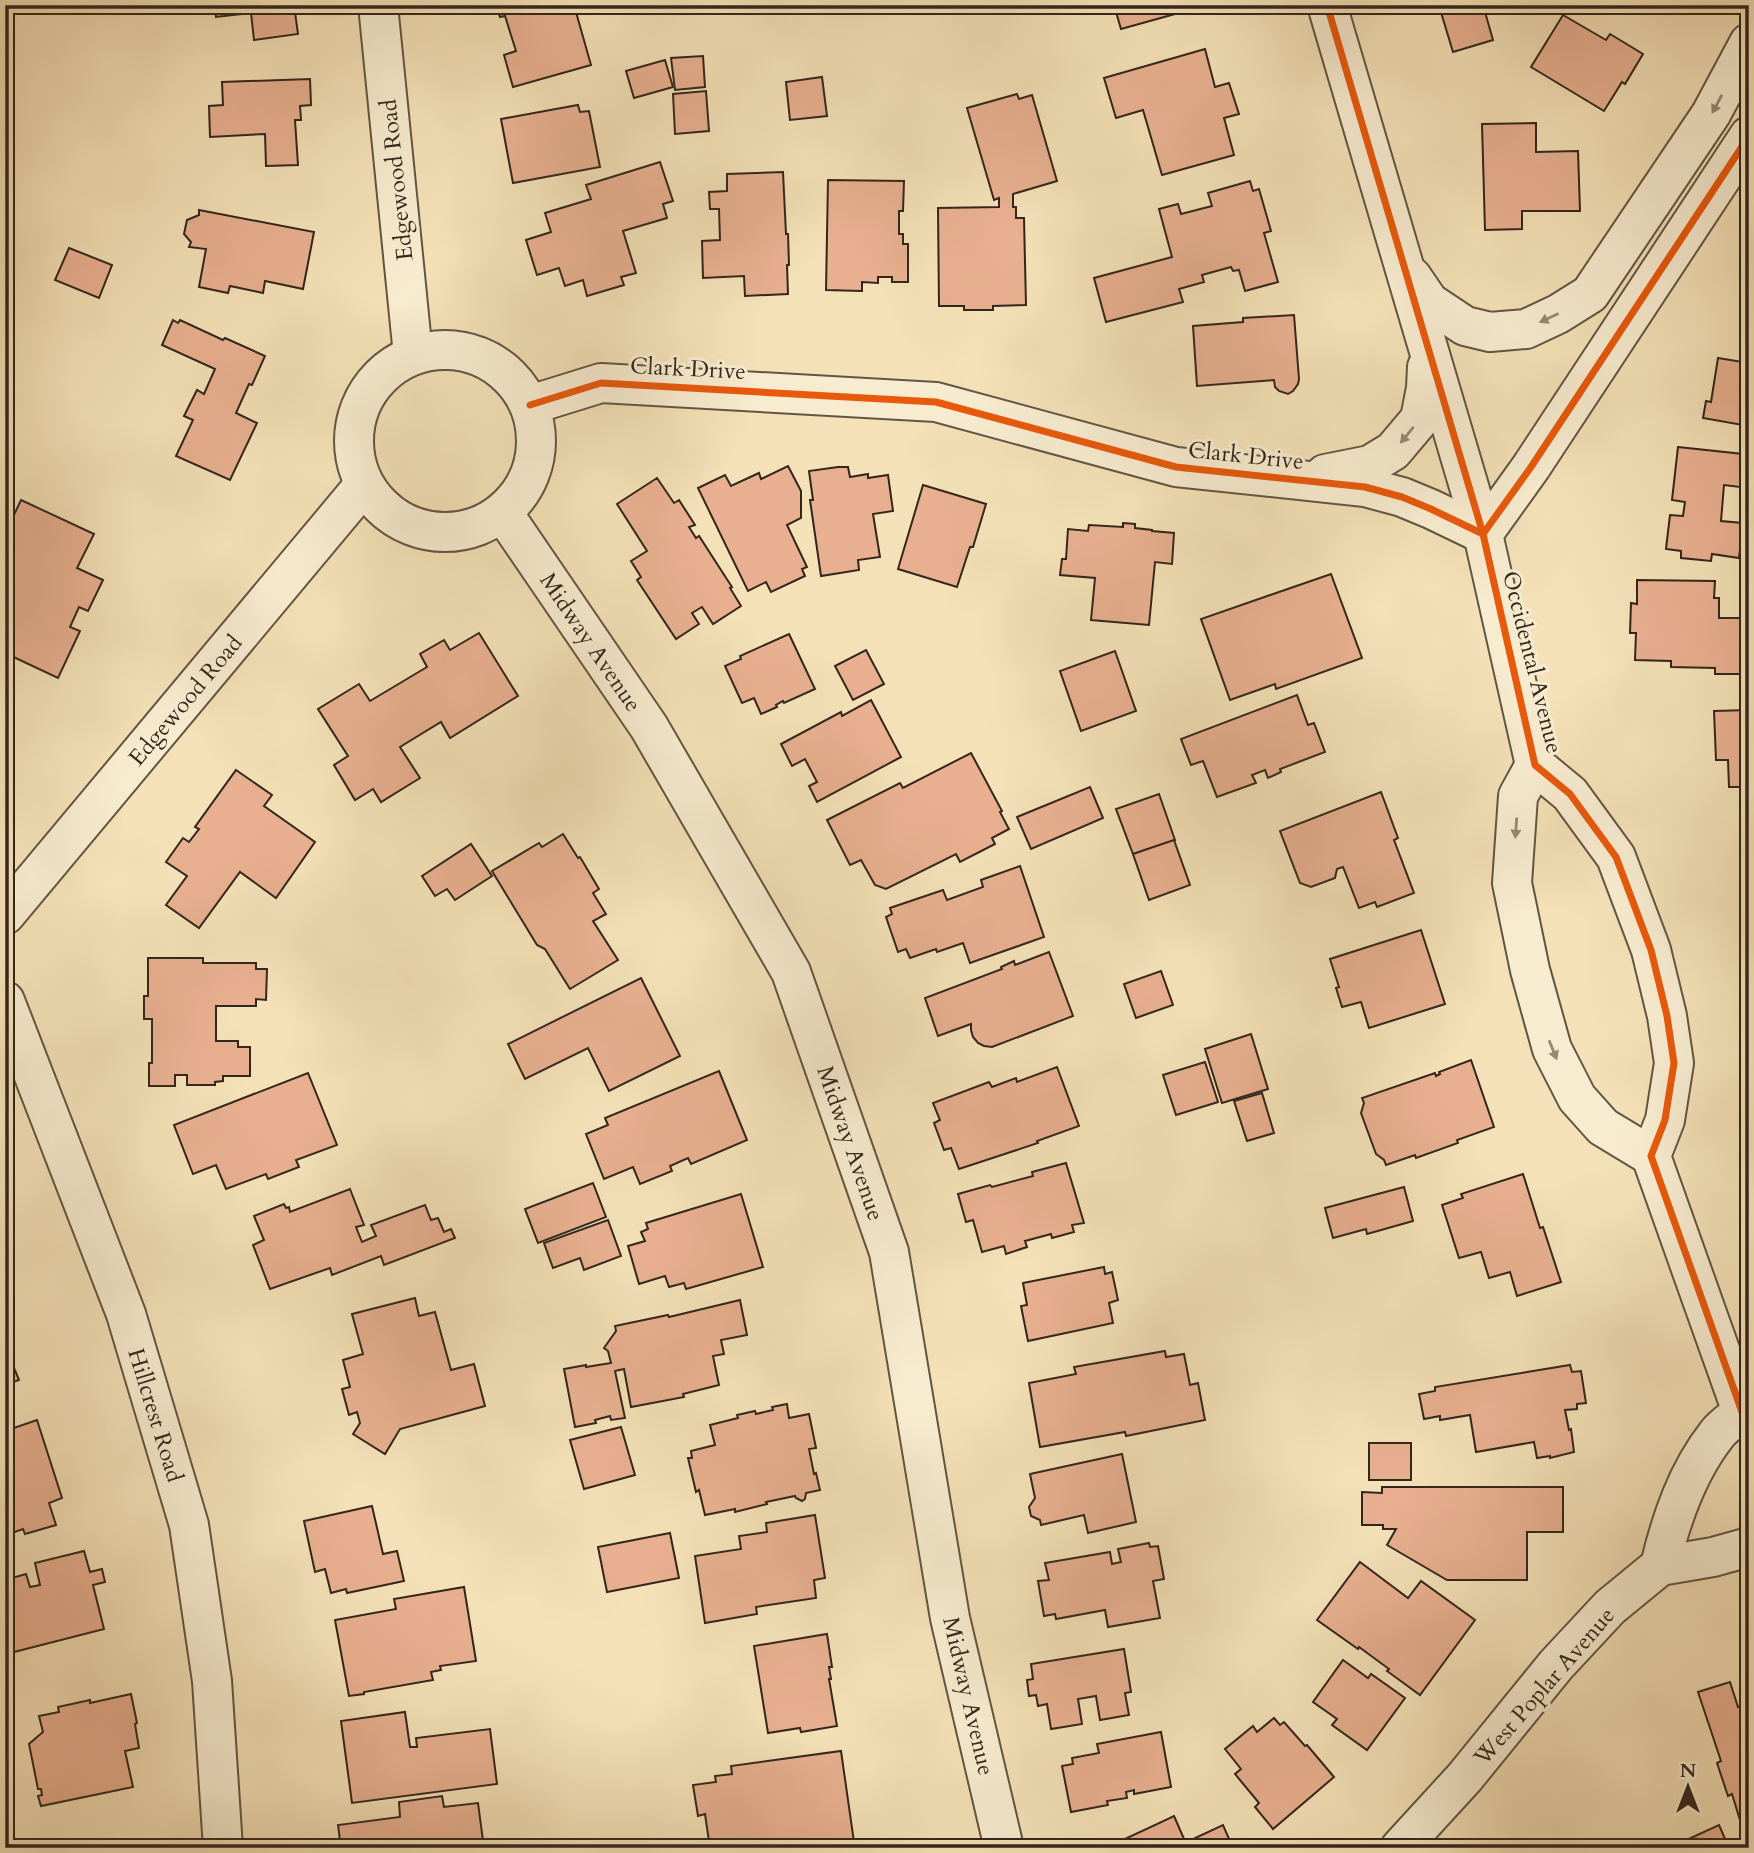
<svg xmlns="http://www.w3.org/2000/svg" width="1754" height="1853" viewBox="0 0 1754 1853" font-family="Cardo,serif">
	<style>
		.building { fill: #e8b090; stroke: #33261c; stroke-width: 2 }
		.lines { fill: none; stroke-linecap: round; stroke-linejoin: round }
		.minor-casing { stroke: #635543; stroke-width: 42 }
		.minor { stroke: #f8ecd0; stroke-width: 38 }
		.cycleway-casing { stroke: #f8ecd0; stroke-width: 11 }
		.cycleway { stroke: #e8590c; stroke-width: 7 }
		.oneway { fill: #968976 }
		.labels { text-anchor: middle; stroke-width: 6; stroke-linejoin: round; paint-order: stroke }
		.street-label { font-size: 23px; fill: #33261c; stroke: #f8ecd0 }
	</style>
	<rect width="100%" height="100%" fill="#f4e1b7"/>
	<filter id="stains"><feTurbulence type="fractalNoise" baseFrequency=".00286" numOctaves="4"/><feColorMatrix values="0 0 0 0 .2 0 0 0 0 .09 0 0 0 0 .02 0 0 0 .5 -.17"/></filter>
	<radialGradient id="worn" r=".72"><stop offset=".6" stop-color="#630" stop-opacity="0"/><stop offset="1" stop-color="#630" stop-opacity=".3"/></radialGradient>
	<g class="building">
		<polygon points="214,5 294,5 298,34 254,40 251,13 216,17"/>
		<polygon points="496,5 574,5 591,65 513,87 504,55 516,51 505,16 500,17"/>
		<polygon points="1114,5 1192,5 1193,9 1121,29"/>
		<polygon points="1452,5 1483,5 1493,40 1453,52 1440,9"/>
		<polygon points="1633,5 1659,5 1657,13"/>
		<polygon points="1563,15 1606,40 1610,34 1643,54 1625,84 1622,82 1604,111 1531,67"/>
		<polygon points="1205,49 1215,87 1229,83 1239,114 1224,118 1234,155 1162,175 1143,110 1116,118 1104,78"/>
		<polygon points="703,56 705,87 675,90 671,58"/>
		<polygon points="665,60 673,87 634,98 626,71"/>
		<polygon points="822,77 827,116 790,120 786,82"/>
		<polygon points="310,79 311,105 300,106 301,120 295,120 298,165 266,166 265,134 210,137 209,106 223,105 222,82"/>
		<polygon points="706,91 709,131 675,134 673,94"/>
		<polygon points="1017,94 1019,99 1032,95 1057,181 1013,194 1013,207 1016,207 1016,218 1024,218 1026,305 993,306 993,310 964,310 964,306 939,306 938,208 999,207 999,198 994,200 967,108"/>
		<polygon points="578,105 580,112 589,111 600,167 513,183 501,119"/>
		<polygon points="1536,123 1536,152 1578,151 1580,211 1522,211 1522,229 1485,230 1482,124"/>
		<polygon points="660,162 673,201 663,204 667,218 623,231 636,273 621,277 624,285 587,296 583,280 565,286 559,268 537,275 526,240 551,232 545,213 591,199 586,185"/>
		<polygon points="783,172 786,234 788,234 789,265 787,265 788,294 745,296 744,276 703,278 702,241 720,240 719,209 710,209 709,192 727,191 727,174"/>
		<polygon points="828,180 904,181 903,211 899,211 899,234 903,234 903,244 908,244 908,282 892,282 892,277 878,277 878,283 862,282 862,291 826,290"/>
		<polygon points="1250,181 1253,191 1259,189 1271,231 1264,233 1278,282 1245,291 1239,270 1233,271 1231,267 1202,275 1204,282 1179,289 1183,302 1106,322 1094,278 1172,257 1159,209 1178,204 1181,214 1212,206 1208,193"/>
		<polygon points="199,210 314,232 303,289 265,281 263,293 230,286 228,293 199,287 206,249 189,247 191,242 184,234 187,220 199,215"/>
		<polygon points="69,248 112,265 99,298 55,280"/>
		<polygon points="1294,315 1299,379 1298,384 1293,391 1288,394 1279,391 1275,387 1274,380 1197,386 1193,326 1243,322 1243,318"/>
		<polygon points="173,320 178,323 180,320 223,340 225,338 265,356 252,385 249,384 236,413 257,423 230,480 176,456 193,420 184,416 197,390 204,394 215,369 162,345"/>
		<polygon points="1718,358 1749,363 1749,429 1742,428 1743,425 1703,418 1706,401 1711,402"/>
		<polygon points="1678,447 1743,454 1740,487 1724,485 1721,521 1743,523 1739,558 1712,554 1711,561 1681,558 1681,551 1666,549 1670,515 1683,516 1685,502 1672,500"/>
		<polygon points="788,466 801,491 801,518 787,525 807,567 802,569 805,576 771,592 766,582 748,591 698,488 725,475 731,486 759,473 761,479"/>
		<polygon points="838,467 848,467 850,477 868,474 868,478 888,475 893,511 873,514 880,557 858,560 859,570 821,576 810,500 813,500 809,471"/>
		<polygon points="657,478 674,503 679,500 695,525 689,527 696,538 699,536 732,587 730,588 741,606 713,624 702,607 692,613 699,624 676,639 637,580 641,577 631,561 647,551 617,504"/>
		<polygon points="923,485 986,504 973,547 970,547 957,587 898,569"/>
		<polygon points="21,500 94,534 77,568 103,580 88,611 79,607 70,627 80,631 58,678 5,653 5,564 12,549 5,546 5,534"/>
		<polygon points="1123,523 1135,524 1135,528 1152,530 1152,531 1174,533 1172,564 1155,562 1149,625 1091,620 1095,578 1060,575 1062,559 1066,559 1068,529 1088,531 1089,525 1123,527"/>
		<polygon points="1331,574 1362,658 1276,689 1275,684 1230,700 1201,619"/>
		<polygon points="1637,580 1715,581 1714,598 1719,598 1719,618 1748,618 1746,674 1715,674 1715,668 1671,667 1671,661 1635,660 1636,633 1630,633 1631,603 1637,604"/>
		<polygon points="479,633 518,696 450,738 441,722 400,747 420,778 381,802 373,789 355,800 334,765 348,756 318,709 359,684 370,701 427,667 420,654 444,640 450,650"/>
		<polygon points="789,634 815,689 784,703 783,701 776,705 777,707 761,714 754,698 742,703 725,666 741,659 740,656"/>
		<polygon points="866,650 884,684 853,700 835,666"/>
		<polygon points="1115,651 1136,711 1081,731 1060,671"/>
		<polygon points="1297,695 1308,725 1314,723 1325,752 1280,769 1281,772 1268,778 1265,770 1252,775 1256,783 1217,797 1203,761 1191,765 1181,739"/>
		<polygon points="871,700 901,757 817,802 809,786 817,782 805,759 792,766 781,744 841,712 842,716"/>
		<polygon points="1749,710 1749,789 1741,789 1741,787 1729,787 1728,760 1716,760 1714,711"/>
		<polygon points="971,753 1002,811 1000,812 1009,829 992,838 995,844 960,862 956,854 886,889 875,885 861,860 850,865 827,820 900,783 903,788"/>
		<polygon points="236,770 272,795 264,806 315,842 276,898 240,872 199,928 166,905 187,876 166,862 183,838 189,842 199,829 195,827"/>
		<polygon points="1090,787 1103,818 1031,849 1017,817"/>
		<polygon points="1381,792 1398,838 1394,840 1414,893 1377,907 1375,902 1359,908 1343,867 1337,869 1335,878 1311,887 1300,883 1280,831"/>
		<polygon points="1159,794 1175,840 1133,854 1116,809"/>
		<polygon points="563,834 578,858 580,857 599,889 593,893 606,914 593,921 618,960 570,989 545,949 537,945 492,871 539,843 542,847"/>
		<polygon points="1174,840 1190,885 1149,900 1133,854"/>
		<polygon points="471,844 492,876 455,900 447,889 435,896 422,876"/>
		<polygon points="1020,866 1044,937 970,963 963,943 937,952 936,949 910,958 906,949 898,952 886,917 892,914 890,908 943,890 947,900 983,887 981,880"/>
		<polygon points="1421,930 1445,1004 1369,1028 1361,1002 1342,1007 1336,988 1339,987 1330,959"/>
		<polygon points="1049,952 1073,1016 992,1047 984,1046 978,1043 973,1037 971,1030 971,1024 938,1036 925,998 1002,969 1001,967 1014,961 1015,965"/>
		<polygon points="148,958 203,958 203,963 256,963 256,969 267,969 266,1000 256,999 256,1006 216,1006 216,1041 238,1041 238,1047 250,1047 250,1076 223,1076 223,1081 215,1082 215,1085 187,1085 187,1075 175,1075 175,1086 149,1086 149,1063 152,1063 152,1019 144,1019 144,996 148,996"/>
		<polygon points="1161,971 1173,1005 1136,1018 1124,984"/>
		<polygon points="641,978 680,1056 609,1091 588,1048 525,1079 508,1044"/>
		<polygon points="1251,1034 1268,1089 1222,1103 1205,1049"/>
		<polygon points="1471,1060 1494,1127 1457,1140 1458,1143 1416,1158 1415,1155 1386,1165 1384,1160 1376,1154 1361,1113 1364,1103 1362,1098 1435,1073 1436,1076 1440,1074 1439,1072"/>
		<polygon points="1205,1062 1218,1102 1176,1115 1163,1075"/>
		<polygon points="1057,1067 1079,1126 1037,1141 1038,1143 959,1169 951,1148 944,1150 934,1123 940,1120 933,1103 989,1082 992,1087 1016,1078 1017,1082"/>
		<polygon points="719,1071 747,1140 691,1164 688,1158 670,1166 672,1171 640,1184 633,1167 604,1179 586,1134 608,1125 605,1118"/>
		<polygon points="308,1073 337,1145 296,1160 299,1167 268,1179 266,1174 226,1189 216,1165 193,1174 174,1125"/>
		<polygon points="1262,1093 1274,1133 1247,1141 1234,1101"/>
		<polygon points="1066,1163 1084,1223 1072,1225 1074,1232 1052,1238 1051,1234 1025,1241 1027,1247 1006,1254 1004,1246 982,1252 973,1220 966,1222 958,1194 990,1185 992,1187 1033,1176 1032,1172"/>
		<polygon points="1523,1174 1540,1228 1543,1227 1561,1282 1517,1296 1510,1272 1489,1278 1481,1252 1459,1258 1442,1205 1463,1198 1461,1194"/>
		<polygon points="593,1183 606,1217 538,1243 525,1209"/>
		<polygon points="1404,1187 1413,1221 1367,1234 1366,1229 1333,1238 1325,1208"/>
		<polygon points="350,1189 364,1225 356,1227 362,1242 376,1236 371,1225 425,1205 431,1220 438,1218 444,1232 451,1229 455,1238 384,1265 381,1256 332,1275 330,1268 270,1289 253,1245 264,1240 254,1216 284,1204 286,1208 289,1207 290,1212"/>
		<polygon points="741,1194 763,1267 686,1289 684,1283 669,1287 665,1276 639,1284 628,1246 645,1241 641,1232 648,1229 646,1223"/>
		<polygon points="608,1220 621,1256 584,1270 580,1258 553,1268 544,1243"/>
		<polygon points="1104,1267 1105,1274 1112,1272 1118,1300 1109,1303 1113,1323 1028,1341 1021,1306 1027,1305 1023,1283"/>
		<polygon points="415,1298 419,1316 435,1312 451,1370 474,1364 485,1406 400,1429 385,1454 353,1434 360,1423 357,1412 349,1415 342,1389 350,1387 343,1360 363,1354 352,1314"/>
		<polygon points="740,1300 747,1335 721,1340 724,1354 713,1356 719,1385 683,1394 684,1397 631,1407 624,1369 615,1371 625,1418 611,1420 610,1416 595,1420 596,1423 575,1427 564,1369 586,1365 586,1367 611,1363 608,1351 604,1348 616,1331 615,1326 668,1315 669,1317"/>
		<polygon points="5,1339 14,1362 12,1363 19,1380 5,1385"/>
		<polygon points="1165,1351 1166,1357 1184,1354 1190,1385 1198,1383 1205,1420 1126,1436 1125,1432 1040,1447 1029,1383 1076,1374 1074,1367"/>
		<polygon points="1570,1365 1572,1372 1581,1371 1586,1403 1577,1404 1577,1409 1565,1410 1569,1430 1571,1429 1574,1452 1550,1458 1550,1456 1537,1458 1534,1442 1476,1452 1470,1415 1440,1420 1440,1416 1424,1419 1419,1394 1435,1391 1435,1387"/>
		<polygon points="787,1404 789,1418 809,1414 816,1448 809,1449 814,1474 816,1473 820,1490 806,1493 805,1499 802,1501 796,1498 795,1496 766,1502 767,1504 735,1512 735,1509 705,1515 699,1490 696,1492 688,1458 692,1458 691,1451 715,1445 710,1425 738,1418 737,1415 755,1411 756,1414 773,1410 772,1407"/>
		<polygon points="37,1420 62,1498 49,1503 56,1525 25,1534 23,1529 12,1533 8,1521 5,1522 5,1431"/>
		<polygon points="621,1427 635,1475 584,1489 570,1440"/>
		<rect x="1369" y="1443" width="42" height="37"/>
		<polygon points="1122,1454 1136,1522 1088,1533 1084,1515 1041,1525 1040,1520 1031,1516 1029,1507 1035,1498 1030,1474"/>
		<polygon points="1382,1487 1563,1487 1563,1532 1527,1532 1527,1580 1447,1580 1387,1545 1396,1529 1383,1529 1383,1525 1362,1525 1362,1492 1382,1493"/>
		<polygon points="372,1506 383,1554 397,1551 404,1581 347,1593 346,1589 331,1593 325,1569 315,1572 304,1521"/>
		<polygon points="815,1515 825,1578 814,1580 816,1598 756,1607 757,1614 705,1623 695,1556 741,1549 739,1536 767,1532 766,1523"/>
		<polygon points="670,1533 679,1578 607,1592 598,1547"/>
		<polygon points="1149,1543 1150,1547 1158,1546 1164,1579 1153,1581 1160,1618 1108,1627 1105,1610 1056,1619 1055,1614 1044,1616 1038,1581 1049,1580 1045,1563 1110,1552 1112,1564 1121,1562 1118,1549"/>
		<polygon points="84,1551 90,1572 102,1569 105,1582 93,1585 104,1629 14,1652 5,1616 5,1580 26,1574 30,1587 40,1585 35,1563"/>
		<polygon points="1360,1562 1408,1598 1421,1581 1475,1620 1420,1695 1387,1671 1389,1669 1359,1647 1358,1649 1317,1620"/>
		<polygon points="464,1587 476,1661 440,1666 441,1670 431,1672 433,1680 364,1692 364,1694 349,1696 335,1620 396,1609 394,1599"/>
		<polygon points="827,1634 832,1667 829,1667 831,1679 829,1679 837,1726 801,1732 800,1728 768,1733 754,1646"/>
		<polygon points="1124,1649 1131,1692 1125,1693 1129,1715 1100,1720 1096,1696 1078,1699 1082,1724 1051,1729 1047,1704 1038,1706 1036,1695 1029,1696 1027,1680 1033,1679 1031,1664"/>
		<polygon points="1343,1660 1368,1678 1371,1674 1405,1698 1367,1750 1332,1725 1337,1719 1313,1702"/>
		<polygon points="1730,1682 1738,1707 1749,1704 1749,1839 1746,1840 1732,1794 1728,1796 1717,1763 1721,1761 1698,1692"/>
		<polygon points="131,1694 137,1723 135,1724 139,1748 125,1751 133,1787 41,1806 38,1796 42,1795 41,1789 38,1789 29,1744 43,1732 39,1716 59,1712 58,1707 90,1700 90,1703"/>
		<polygon points="405,1712 410,1747 417,1747 416,1738 490,1729 497,1784 352,1803 341,1721"/>
		<polygon points="1274,1718 1280,1725 1284,1722 1305,1746 1307,1745 1334,1777 1273,1829 1255,1807 1259,1803 1235,1774 1241,1769 1225,1749 1253,1726 1257,1732"/>
		<polygon points="1161,1732 1171,1787 1134,1794 1134,1790 1126,1792 1127,1798 1107,1801 1108,1805 1071,1812 1062,1766 1073,1764 1072,1758 1099,1753 1097,1744"/>
		<polygon points="841,1751 854,1842 812,1848 785,1848 783,1841 758,1844 758,1841 710,1848 705,1814 698,1816 693,1785 716,1782 715,1776 732,1774 731,1766"/>
		<polygon points="442,1796 444,1807 478,1803 484,1848 341,1848 338,1825 400,1817 399,1802"/>
		<polygon points="1174,1816 1184,1839 1189,1841 1223,1825 1233,1848 1113,1848 1112,1845"/>
		<polygon points="1719,1825 1729,1848 1669,1848"/>
		<polygon points="125,1839 125,1848 37,1848"/>
	</g>
	<g class="lines">
		<defs>
			<g id="minor">
				<polyline points="378,5 413,355"/>
				<polyline points="1327,5 1483,534 1535,765 1570,794 1616,857 1651,950 1667,1016 1674,1063 1665,1120 1651,1156 1742,1412"/>
				<polyline points="1412,277 1429,302 1465,326 1490,332 1526,329 1558,314 1590,294 1711,114 1749,43"/>
				<circle cx="445" cy="441" r="91"/>
				<polyline points="530,405 601,383 936,402 1176,467 1365,487 1402,497 1431,509 1483,534 1531,467 1749,136"/>
				<polyline points="1325,474 1370,465 1393,451 1420,419 1426,388 1427,367"/>
				<polyline points="503,513 649,727 791,972 889,1252 950,1618 1004,1848"/>
				<polyline points="1535,765 1518,796 1512,883 1530,970 1552,1049 1577,1098 1603,1127 1651,1156"/>
				<polyline points="5,915 364,485"/>
				<polyline points="5,1001 126,1314 189,1525 212,1681 223,1848"/>
				<path d="M1660,1566C1671,1519 1687,1472 1717,1434C1723,1426 1734,1419 1742,1412L1749,1413"/>
				<polyline points="1400,1848 1465,1777 1556,1665 1610,1607 1660,1566 1713,1557 1749,1547"/>
			</g>
		</defs>
		<use href="#minor" class="minor-casing"/>
		<use href="#minor" class="minor"/>
		<defs>
			<g id="cycleway">
				<polyline points="1327,5 1483,534 1535,765 1570,794 1616,857 1651,950 1667,1016 1674,1063 1665,1120 1651,1156 1742,1412"/>
				<polyline points="530,405 601,383 936,402 1176,467 1365,487 1402,497 1431,509 1483,534 1531,467 1749,136"/>
			</g>
		</defs>
		<use href="#cycleway" class="cycleway-casing"/>
		<use href="#cycleway" class="cycleway"/>
	</g>
	<defs><path id="oneway-solid" d="M-6-.8H1V-3.2L6.5 0L1 3.2V.8H-6Z" transform="scale(1.75)"/></defs>
	<g class="oneway">
		<use href="#oneway-solid" transform="translate(1717 104) rotate(118)"/>
		<use href="#oneway-solid" transform="translate(1549 318) rotate(155)"/>
		<use href="#oneway-solid" transform="translate(1407 435) rotate(129)"/>
		<use href="#oneway-solid" transform="translate(1516 828) rotate(94)"/>
		<use href="#oneway-solid" transform="translate(1553 1050) rotate(68)"/>
	</g>
	<g class="labels">
		<g class="street-label">
			<text transform="translate(396 180) rotate(-96)" y="8">Edgewood Road</text>
			<text transform="translate(688 368) rotate(3)" y="8">Clark Drive</text>
			<text transform="translate(1246 455) rotate(6)" y="8">Clark Drive</text>
			<text transform="translate(591 642) rotate(56)" y="8">Midway Avenue</text>
			<text transform="translate(1533 662) rotate(76)" y="8">Occidental Avenue</text>
			<text transform="translate(185 700) rotate(-50)" y="8">Edgewood Road</text>
			<text transform="translate(851 1143) rotate(71)" y="8">Midway Avenue</text>
			<text transform="translate(156 1415) rotate(73)" y="8">Hillcrest Road</text>
			<text transform="translate(1544 1686) rotate(-49)" y="8">West Poplar Avenue</text>
			<text transform="translate(969 1696) rotate(77)" y="8">Midway Avenue</text>
		</g>
	</g>
	<rect width="1754" height="1853" fill="none" stroke="#f4e1b7" stroke-width="28"/>
	<rect x="7" y="7" width="1740" height="1839" fill="none" stroke="#33261c" stroke-width="3.5"/>
	<rect x="14" y="14" width="1726" height="1825" fill="none" stroke="#33261c" stroke-width="2"/>
	<g transform="translate(1688 1787)" stroke="#f8ecd0" stroke-width="5" paint-order="stroke">
	<path d="M0-5L12 26L0 18L-12 26Z" fill="#33261c"/>
	<text y="-10" font-size="19" font-weight="bold" text-anchor="middle" fill="#33261c">N</text>
	</g>
	<rect width="100%" height="100%" filter="url(#stains)"/>
	<rect width="100%" height="100%" fill="url(#worn)"/>
</svg>
